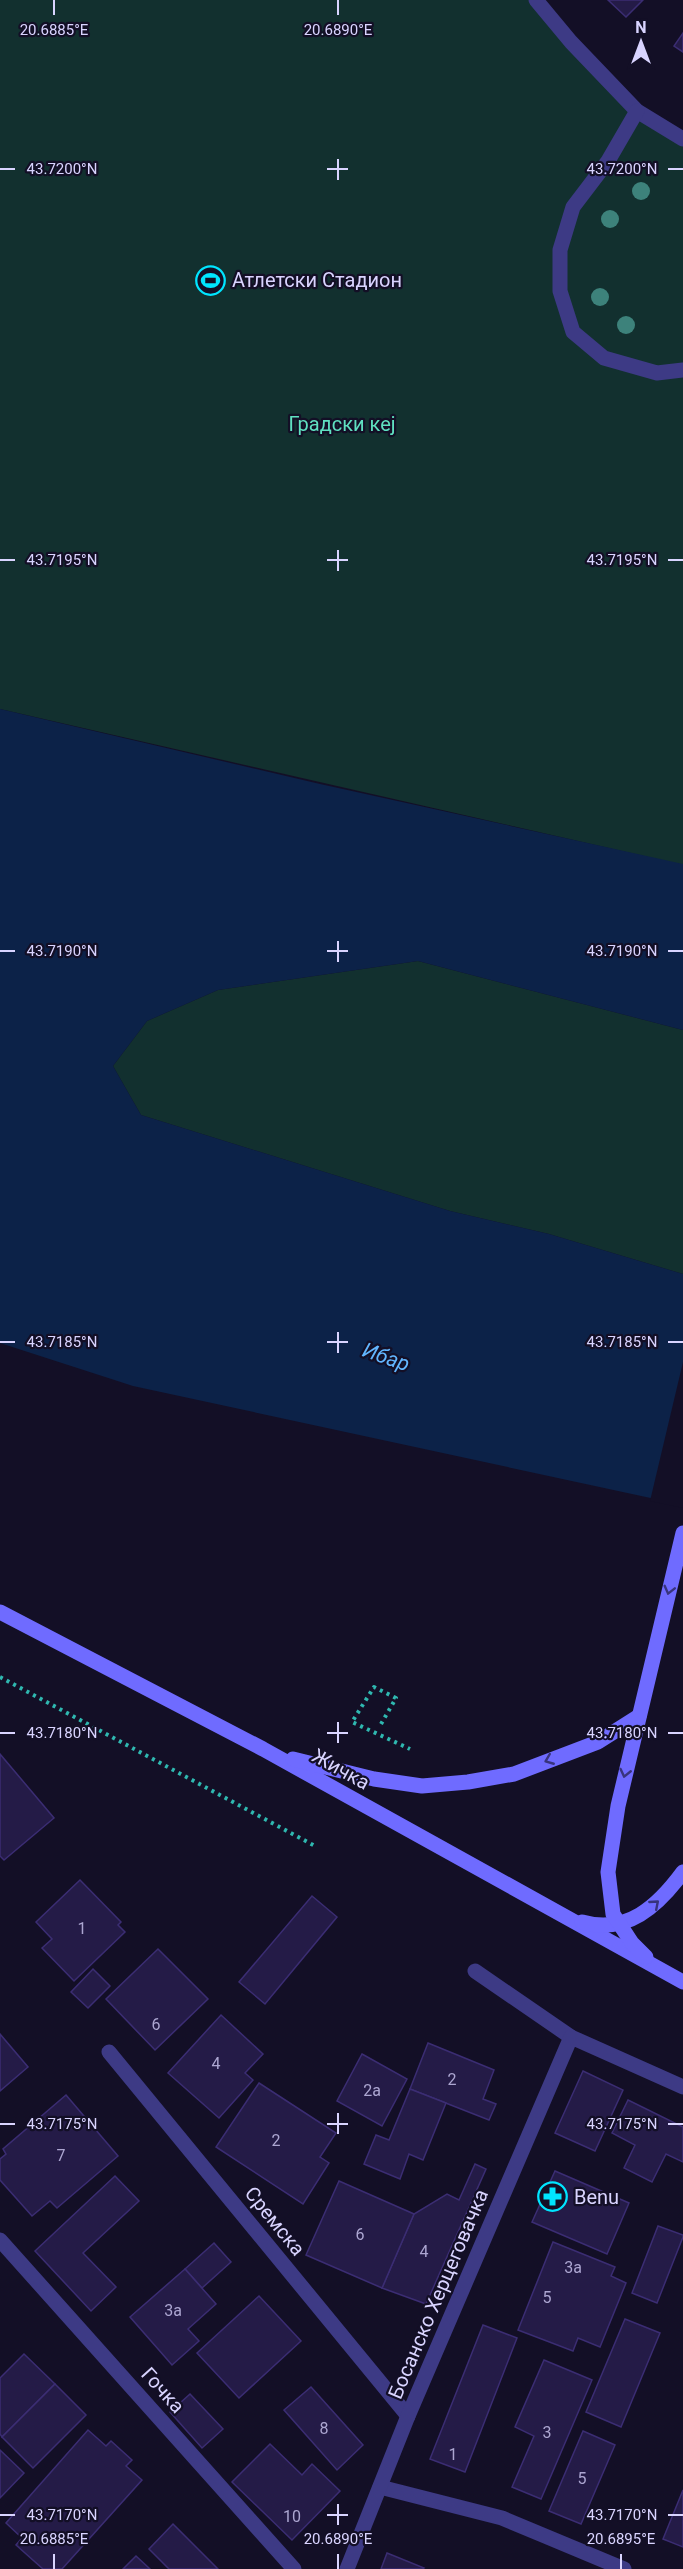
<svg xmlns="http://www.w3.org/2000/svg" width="683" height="2569" viewBox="0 0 683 2569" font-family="Roboto,sans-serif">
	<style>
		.green { fill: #12302f }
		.water { fill: #0c2248 }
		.pier { fill: #130f26 }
		.building { fill: #241b47; stroke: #3b2d73; stroke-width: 1.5 }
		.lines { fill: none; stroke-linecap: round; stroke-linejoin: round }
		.path { stroke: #2fb8b0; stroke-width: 4; stroke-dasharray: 3 4.5; stroke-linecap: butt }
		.lane { stroke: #3d3a85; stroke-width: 15 }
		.street { stroke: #3d3a85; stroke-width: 15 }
		.secondary { stroke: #6f6bff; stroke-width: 15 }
		.tree { fill: #3d827b }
		.oneway { stroke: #38347d }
		.ticks { fill: none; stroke: #d9d4ff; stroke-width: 2 }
		.labels { text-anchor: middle; stroke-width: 4.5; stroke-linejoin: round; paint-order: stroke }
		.number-label { font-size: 16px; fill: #aca6d1 }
		.poi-label { font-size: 20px; fill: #d9d4ff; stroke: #130f26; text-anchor: start }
		.park-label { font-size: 20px; fill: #5fe0c0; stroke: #130f26 }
		.street-label { font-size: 20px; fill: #d9d4ff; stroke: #130f26 }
		.water-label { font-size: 21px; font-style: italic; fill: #62b6ff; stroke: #130f26 }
		.ticks-label { font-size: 15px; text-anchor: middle; fill: #d9d4ff; stroke: #130f26; stroke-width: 4.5; stroke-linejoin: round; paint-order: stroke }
	</style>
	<rect width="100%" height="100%" fill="#130f26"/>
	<g class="green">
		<polygon points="0,0 536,0 637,111 683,139 683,865 0,709"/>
		<polygon points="418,961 683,1030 683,1274 549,1234 450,1211 141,1115 113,1066 147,1021 218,990"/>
	</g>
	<polygon class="water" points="0,709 320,784 683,864 683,1030 418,961 218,990 147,1021 113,1066 141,1115 450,1211 549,1234 683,1274 683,1505 133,1386 0,1343"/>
	<polygon class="pier" points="683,1362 683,1508 650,1501"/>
	<g class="building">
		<polygon points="608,0 643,0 626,17"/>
		<polygon points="683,33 683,52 674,46"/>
		<polygon points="0,1754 54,1818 4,1860 0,1856"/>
		<polygon points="80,1880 121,1922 118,1925 125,1932 74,1981 42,1948 52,1939 36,1922"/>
		<polygon points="312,1896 337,1917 265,2004 239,1982"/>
		<polygon points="158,1949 208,1999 155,2050 106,1999"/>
		<polygon points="93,1969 110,1986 88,2008 71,1992"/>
		<polygon points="221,2015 263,2054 245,2073 253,2080 219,2118 168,2073"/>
		<polygon points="0,2034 28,2067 0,2091"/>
		<polygon points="428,2043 494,2070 483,2099 496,2104 489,2120 410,2089"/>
		<polygon points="362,2054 407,2079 382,2126 337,2101"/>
		<polygon points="583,2071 623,2090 595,2151 555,2133"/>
		<polygon points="259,2083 336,2133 320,2157 329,2163 303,2204 216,2147"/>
		<polygon points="410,2089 446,2103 423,2160 409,2154 400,2179 364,2164 376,2135 389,2140"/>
		<polygon points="66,2095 118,2156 57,2208 50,2201 32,2216 0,2180 0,2159 6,2154 3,2149"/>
		<polygon points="628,2100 683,2127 683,2162 666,2154 652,2182 624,2168 635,2145 612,2133"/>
		<polygon points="475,2164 486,2169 426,2304 382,2288 414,2214 447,2194 459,2200"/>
		<polygon points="555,2171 629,2203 607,2254 532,2222"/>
		<polygon points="115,2176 139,2201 83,2253 116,2287 91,2311 35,2251"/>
		<polygon points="339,2181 414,2214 382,2288 306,2255"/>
		<polygon points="658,2226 683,2235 683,2237 657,2303 632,2293"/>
		<polygon points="553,2242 615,2267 611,2276 626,2283 600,2347 578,2338 573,2351 518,2330"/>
		<polygon points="214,2243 231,2262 202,2288 185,2269"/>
		<polygon points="185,2269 216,2304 188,2329 199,2341 172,2365 130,2317"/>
		<polygon points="259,2296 301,2341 239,2398 197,2353"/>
		<polygon points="625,2319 660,2333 621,2427 586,2412"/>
		<polygon points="483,2325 517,2338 465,2472 430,2459"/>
		<polygon points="24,2354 55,2384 2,2437 0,2434 0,2378"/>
		<polygon points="544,2360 592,2380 541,2499 512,2487 534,2436 515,2427"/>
		<polygon points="55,2384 86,2415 33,2468 2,2437"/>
		<polygon points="311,2387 363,2445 337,2470 284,2410"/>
		<polygon points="190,2394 223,2429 202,2448 170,2412"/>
		<polygon points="88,2430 106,2446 111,2441 132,2460 126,2466 142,2480 62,2569 43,2569 16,2545 22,2538 6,2523"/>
		<polygon points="583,2431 615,2445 581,2524 549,2511"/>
		<polygon points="270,2444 302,2475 312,2464 340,2491 292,2540 232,2482"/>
		<polygon points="0,2450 24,2473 0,2498"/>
		<polygon points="683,2490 683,2547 663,2539"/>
		<polygon points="173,2524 218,2569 169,2569 149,2549"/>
		<polygon points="387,2553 424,2568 423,2569 381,2569"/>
		<polygon points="136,2556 150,2569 123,2569"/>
	</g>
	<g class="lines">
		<g class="path">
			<polyline points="0,1677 315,1846"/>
			<polyline points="381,1724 396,1698 374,1687 352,1722 410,1749"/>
		</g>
		<polyline class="lane" points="475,1971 571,2037"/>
		<g class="street">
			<polyline points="536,0 571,42 637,111 683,139"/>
			<polyline points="637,111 608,161 573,207 560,250 560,291 573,332 604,358 657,373 683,370"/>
			<polyline points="109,2052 408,2416"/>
			<polyline points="0,2240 294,2569"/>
			<polyline points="380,2487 502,2518 624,2569"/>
			<polyline points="347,2569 408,2416 571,2037 683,2087"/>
		</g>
		<g class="secondary">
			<polyline points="0,1612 263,1749 683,1982"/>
			<polyline points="293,1759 374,1779 422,1786 468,1782 514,1774 598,1742 639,1716"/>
			<path d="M582,1922C627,1935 658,1906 683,1872"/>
			<polyline points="646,1957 632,1943 613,1914 608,1872 618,1806 683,1533"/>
		</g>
	</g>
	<g class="tree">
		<circle cx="641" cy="191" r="9"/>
		<circle cx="610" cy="219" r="9"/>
		<circle cx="600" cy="297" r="9"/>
		<circle cx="626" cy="325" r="9"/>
	</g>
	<defs><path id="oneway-chevron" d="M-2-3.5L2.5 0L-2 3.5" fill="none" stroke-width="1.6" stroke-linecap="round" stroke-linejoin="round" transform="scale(1.5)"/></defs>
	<g class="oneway">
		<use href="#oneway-chevron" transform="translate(669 1590) rotate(104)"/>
		<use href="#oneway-chevron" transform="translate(549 1760) rotate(158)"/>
		<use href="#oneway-chevron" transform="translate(625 1773) rotate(103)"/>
		<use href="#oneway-chevron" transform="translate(655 1904) rotate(-41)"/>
	</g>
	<path class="ticks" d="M54,0V15M338,0V15M338,159V180M0,169H15M327,169H348M668,169H683M338,550V571M0,560H15M327,560H348M668,560H683M338,941V962M0,951H15M327,951H348M668,951H683M338,1332V1353M0,1342H15M327,1342H348M668,1342H683M338,1722V1743M0,1733H15M327,1733H348M668,1733H683M338,2113V2134M0,2124H15M327,2124H348M668,2124H683M338,2504V2525M0,2515H15M327,2515H348M668,2515H683M54,2554V2569M338,2554V2569M621,2554V2569"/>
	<defs>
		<symbol id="stadium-ring" viewBox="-11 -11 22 22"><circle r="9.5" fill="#130f26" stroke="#00e5ff" stroke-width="1.5"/><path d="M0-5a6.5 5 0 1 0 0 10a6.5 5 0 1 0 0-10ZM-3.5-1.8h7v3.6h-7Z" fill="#00e5ff"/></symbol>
		<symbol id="pharmacy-ring" viewBox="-11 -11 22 22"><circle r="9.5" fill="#130f26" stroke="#00e5ff" stroke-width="1.5"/><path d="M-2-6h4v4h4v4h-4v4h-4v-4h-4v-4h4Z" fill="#00e5ff"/></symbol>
	</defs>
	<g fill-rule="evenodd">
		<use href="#stadium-ring" x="194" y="264" width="33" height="33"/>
		<use href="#pharmacy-ring" x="536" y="2180" width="33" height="33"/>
	</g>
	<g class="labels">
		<g class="number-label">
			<text x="82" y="1934">1</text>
			<text x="156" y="2030">6</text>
			<text x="216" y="2069">4</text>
			<text x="452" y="2085">2</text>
			<text x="372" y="2096">2a</text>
			<text x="276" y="2146">2</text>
			<text x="61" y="2161">7</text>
			<text x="360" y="2240">6</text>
			<text x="424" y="2257">4</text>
			<text x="573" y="2273">3a</text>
			<text x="547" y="2303">5</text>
			<text x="173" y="2316">3a</text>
			<text x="324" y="2434">8</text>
			<text x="547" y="2438">3</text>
			<text x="453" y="2460">1</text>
			<text x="582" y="2484">5</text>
			<text x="292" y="2522">10</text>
		</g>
		<g class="poi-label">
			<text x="232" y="287">Атлетски Стадион</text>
			<text x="574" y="2204">Benu</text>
		</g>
		<g class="park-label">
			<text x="342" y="431">Градски кеј</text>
		</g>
		<g class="street-label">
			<text transform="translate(341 1769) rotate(29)" y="7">Жичка</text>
			<text transform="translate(275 2221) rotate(51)" y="7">Сремска</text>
			<text transform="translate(438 2294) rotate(-67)" y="7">Босанско Херцеговачка</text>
			<text transform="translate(163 2390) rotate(48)" y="7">Гочка</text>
		</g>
		<g class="water-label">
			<text transform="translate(386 1357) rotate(19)" y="7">Ибар</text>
		</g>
	</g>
	<g class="ticks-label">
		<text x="54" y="35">20.6885°E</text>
		<text x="338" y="35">20.6890°E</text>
		<text x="62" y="174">43.7200°N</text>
		<text x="622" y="174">43.7200°N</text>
		<text x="62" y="565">43.7195°N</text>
		<text x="622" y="565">43.7195°N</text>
		<text x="62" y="956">43.7190°N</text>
		<text x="622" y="956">43.7190°N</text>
		<text x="62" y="1347">43.7185°N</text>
		<text x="622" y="1347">43.7185°N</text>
		<text x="62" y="1738">43.7180°N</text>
		<text x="622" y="1738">43.7180°N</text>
		<text x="62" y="2129">43.7175°N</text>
		<text x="622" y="2129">43.7175°N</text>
		<text x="62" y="2520">43.7170°N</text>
		<text x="622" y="2520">43.7170°N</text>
		<text x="54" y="2544">20.6885°E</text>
		<text x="338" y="2544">20.6890°E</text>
		<text x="621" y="2544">20.6895°E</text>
	</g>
	<g transform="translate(641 42)" stroke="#130f26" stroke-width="4.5" paint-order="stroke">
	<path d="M0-4.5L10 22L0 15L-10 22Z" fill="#d9d4ff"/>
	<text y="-9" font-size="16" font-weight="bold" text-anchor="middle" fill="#d9d4ff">N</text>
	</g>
</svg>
